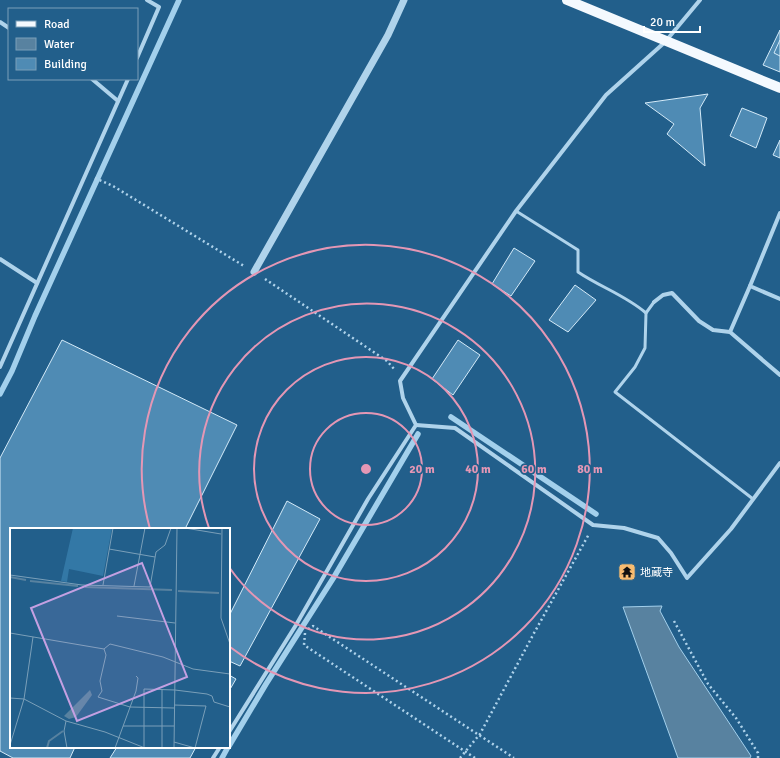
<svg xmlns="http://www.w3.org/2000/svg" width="780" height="758" viewBox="0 0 780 758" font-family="Signika,'Noto Sans JP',sans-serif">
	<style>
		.water { fill: #5882a0; stroke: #a3d0ec }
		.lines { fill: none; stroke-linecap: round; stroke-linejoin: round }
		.stream { stroke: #a3d0ec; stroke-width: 5.5 }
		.building { fill: #4f8bb4; stroke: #d4eaf8 }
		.path { stroke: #afd3eb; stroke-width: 2.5; stroke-dasharray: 2 3; stroke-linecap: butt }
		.service { stroke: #afd3eb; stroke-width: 3 }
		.minor { stroke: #afd3eb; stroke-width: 4 }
		.tertiary { stroke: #afd3eb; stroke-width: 7 }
		.primary { stroke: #f4f9fe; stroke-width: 10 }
		.ring { fill: none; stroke: #e497b5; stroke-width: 2 }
		.labels { text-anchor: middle; stroke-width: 3.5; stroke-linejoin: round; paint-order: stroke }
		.poi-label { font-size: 11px; fill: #fff; stroke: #225f8b; text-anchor: start }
		.inset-river { fill: none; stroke: #5882a0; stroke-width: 2 }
		.inset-road { fill: none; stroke: #7a9fb9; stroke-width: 1 }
		.view { fill: #c4a0e2; fill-opacity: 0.15; stroke: #c4a0e2; stroke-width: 2 }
		.inset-edge { fill: none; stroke: #fff; stroke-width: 2 }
		.centre { fill: #e497b5; stroke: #225f8b; stroke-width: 2 }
		.ring-label { font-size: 12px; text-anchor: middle; font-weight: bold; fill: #e497b5; stroke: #225f8b; stroke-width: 3.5; stroke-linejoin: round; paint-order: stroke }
	</style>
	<rect width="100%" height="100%" fill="#225f8b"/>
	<polygon class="water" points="662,606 660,611 679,647 751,756 750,758 678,758 623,607"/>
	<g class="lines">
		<g class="stream">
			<polyline points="0,394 12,371 35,316 179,0"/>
			<polyline points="451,417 596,514"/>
			<polyline points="229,746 266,684 334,577 418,434"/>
			<polyline points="222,758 228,747"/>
		</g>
	</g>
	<g class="building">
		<polygon points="780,30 780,72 763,65"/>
		<polygon points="780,40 780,56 774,53"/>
		<polygon points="708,94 700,108 705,166 667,134 674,124 645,103"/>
		<polygon points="742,108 767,118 756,148 730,136"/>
		<polygon points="780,140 780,158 773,155"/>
		<polygon points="514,248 535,261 511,296 492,284"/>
		<polygon points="575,285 596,300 568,332 549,320"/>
		<polygon points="62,340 237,425 185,529 11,529 11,747 75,747 70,758 13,758 0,751 0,458"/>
		<polygon points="458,340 480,355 453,395 432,379"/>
		<polygon points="287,501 320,519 240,666 229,661 229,616"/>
		<polygon points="229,675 236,679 229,691"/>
		<polygon points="117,747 196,747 190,758 110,758"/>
	</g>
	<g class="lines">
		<g class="path">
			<polyline points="95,178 113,186 244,266"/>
			<polyline points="265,279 387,361 395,370"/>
			<polyline points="674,621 708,684 736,718 758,753 758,758"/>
			<polyline points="308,629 313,626 514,758"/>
			<polyline points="305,633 304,645 475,758"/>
			<polyline points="460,758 480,734 533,635 589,534"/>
		</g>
		<g class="service">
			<path d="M516,211L578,250V272C600,287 625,295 646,313L654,302"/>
			<polyline points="646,313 645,348 635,367 615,392 753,499"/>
		</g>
		<g class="minor">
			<polyline points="0,22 9,28"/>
			<polyline points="137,58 159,7 147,0"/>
			<polyline points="92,79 118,101"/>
			<polyline points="780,213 750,286 780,299"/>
			<polyline points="0,259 37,283"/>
			<polyline points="654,302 663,295 672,293 699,321 713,330 730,332 780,375"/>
			<polyline points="730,332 750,286"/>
			<polyline points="0,367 128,79"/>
			<polyline points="416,425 455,428 593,525 624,528 658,538 671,553 687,578 731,529 780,463"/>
			<polyline points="229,732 296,625 368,499 416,425 403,398 400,381 516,211 606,95 665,42 700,0"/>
			<polyline points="213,758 220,747"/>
		</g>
		<polyline class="tertiary" points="254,272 388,35 404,0"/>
		<polyline class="primary" points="567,0 780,88"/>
	</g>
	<g class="ring">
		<circle cx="366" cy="469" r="56"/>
		<circle cx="366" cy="469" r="112"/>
		<path d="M209 528A168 168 0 1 1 229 567"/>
		<path d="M150 529A224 224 0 1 1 230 647"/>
	</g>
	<defs>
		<symbol id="temple-square" viewBox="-11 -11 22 22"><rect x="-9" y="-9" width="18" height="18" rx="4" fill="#f7bc71" stroke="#225f8b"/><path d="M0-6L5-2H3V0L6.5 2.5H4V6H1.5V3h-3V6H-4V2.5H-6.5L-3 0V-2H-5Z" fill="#111"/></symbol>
	</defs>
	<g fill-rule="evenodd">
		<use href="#temple-square" x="617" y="562" width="20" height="20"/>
	</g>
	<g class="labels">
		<g class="poi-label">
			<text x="640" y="576">地蔵寺</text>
		</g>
	</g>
	<g transform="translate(10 528)">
		<rect width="220" height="220" fill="#225f8b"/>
		<path d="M63,0H102L93,48L59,41L57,54L51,53Z" fill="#3378a6"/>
		<path d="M80,162L82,167L66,189L59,191L54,188Z" fill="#5882a0"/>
		<path class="inset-river" d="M0,49L16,52M20,53L68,58M75,59L162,62M168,63L209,65M37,220L39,213L53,203"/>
		<path class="inset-road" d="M175,0L211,6M212,0L211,90L220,116M99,21L145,29M0,47L72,57L140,59L146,24L155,17L161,0M93,57L103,0M124,58L135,0M107,88L165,95M0,105L94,121L100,116L153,129L183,141L220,146M94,121L96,127L90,153L92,163L88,169L120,179L164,180M0,170L14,171L56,193L95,204L135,220M164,177L196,178L185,220M56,193L54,203L57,220M113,198H164M164,214L185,220M0,217L14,171L23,109M134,219V161L165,162L197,166L202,168L204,174L220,179M105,220L126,163L128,150L126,148M152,220V161M164,220L167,0"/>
		<path class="view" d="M132,35L177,149L67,193L21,80Z"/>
		<rect width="220" height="220" class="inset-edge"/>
	</g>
	<circle cx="366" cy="469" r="6" class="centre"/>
	<g class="ring-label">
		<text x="422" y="473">20 m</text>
		<text x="478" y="473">40 m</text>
		<text x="534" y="473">60 m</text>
		<text x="590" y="473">80 m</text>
	</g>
	<rect x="8" y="8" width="130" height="72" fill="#225f8b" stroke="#7a9fb9"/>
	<rect x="16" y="21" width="20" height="6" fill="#f4f9fe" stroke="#7a9fb9"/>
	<text x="44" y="28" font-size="12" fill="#ffffff">Road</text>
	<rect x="16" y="38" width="20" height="12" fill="#5882a0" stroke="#7a9fb9"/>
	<text x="44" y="48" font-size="12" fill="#ffffff">Water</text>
	<rect x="16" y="58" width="20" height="12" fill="#4f8bb4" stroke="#7a9fb9"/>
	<text x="44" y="68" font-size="12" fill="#ffffff">Building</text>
	<path d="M644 26v6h56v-6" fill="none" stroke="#ffffff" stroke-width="2"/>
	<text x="650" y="26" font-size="12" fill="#ffffff" stroke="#225f8b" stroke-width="3" paint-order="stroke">20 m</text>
</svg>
